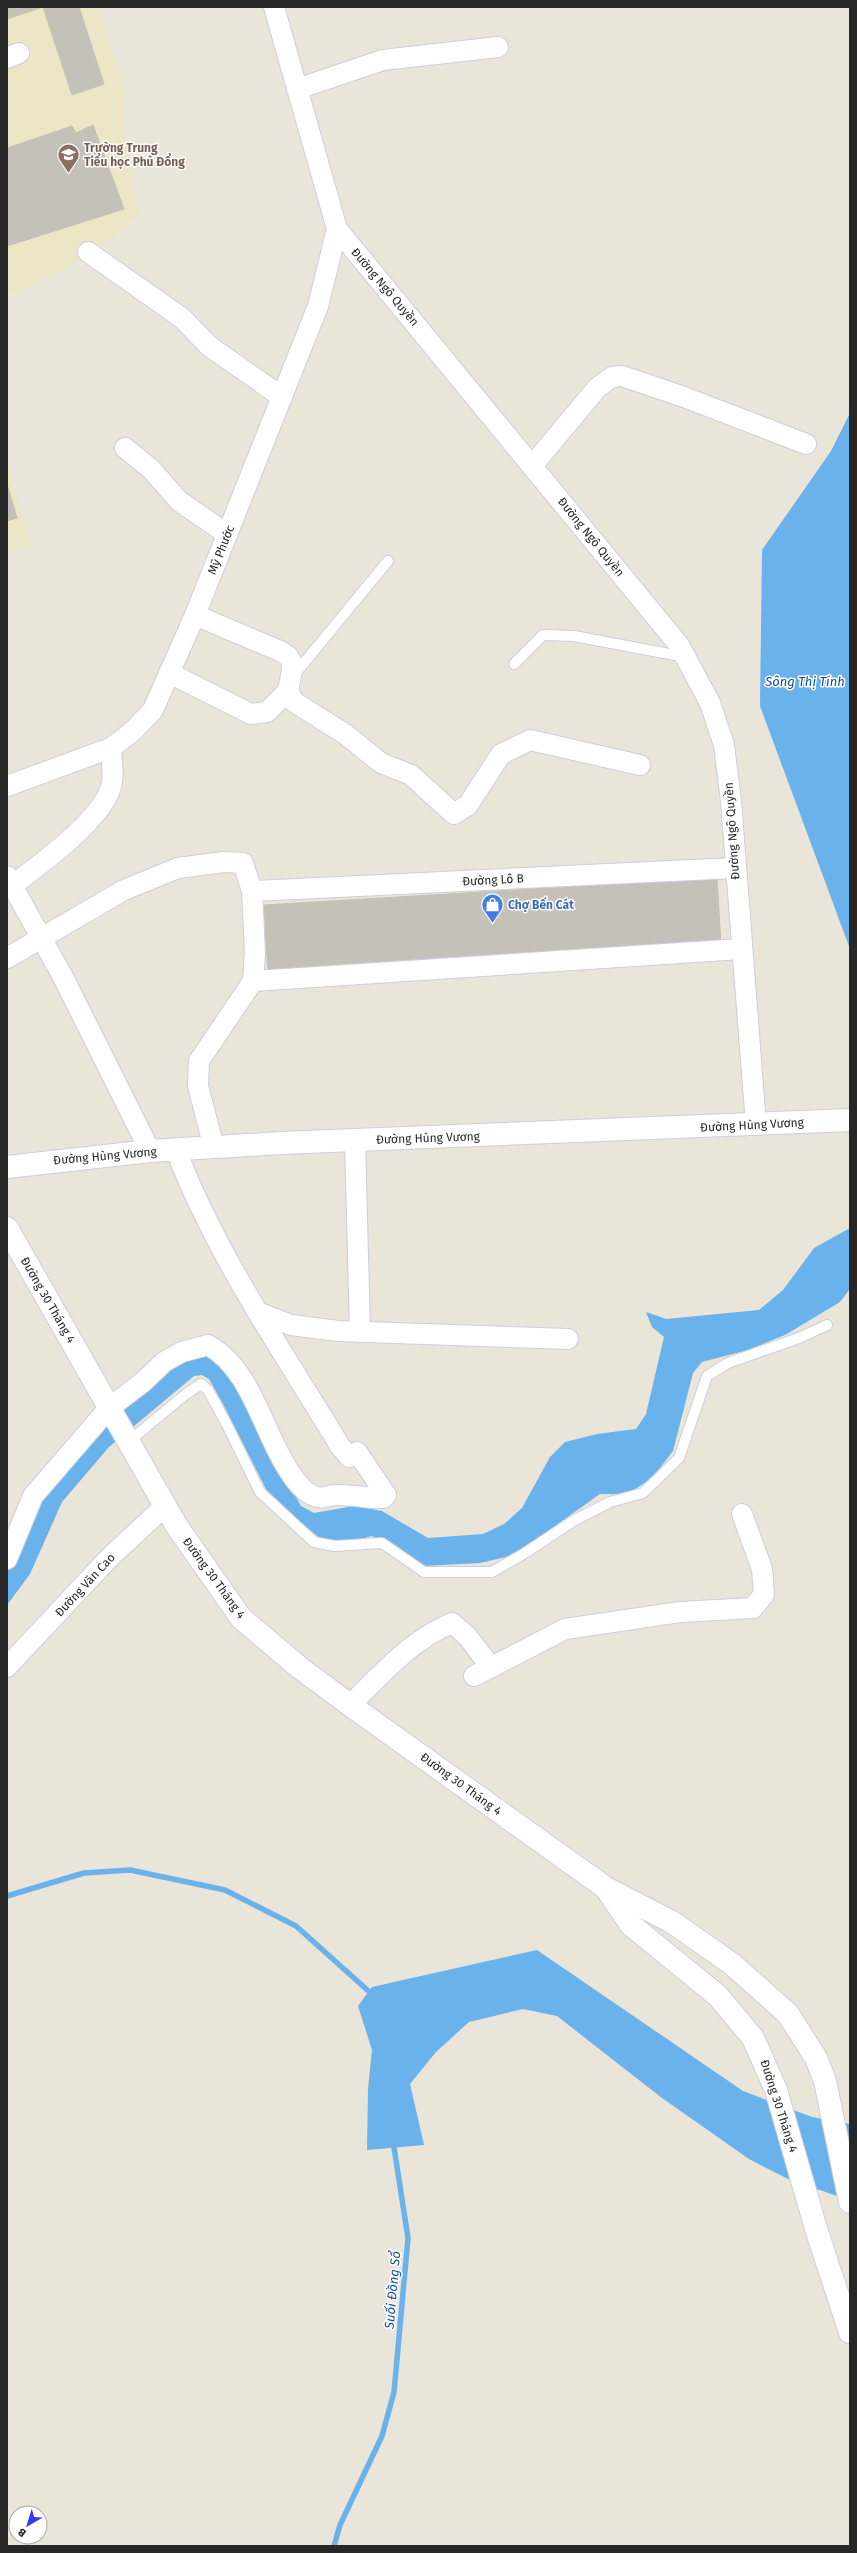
<svg xmlns="http://www.w3.org/2000/svg" width="857" height="2553" viewBox="0 0 857 2553" font-family="'Fira Sans',sans-serif">
	<style>
		.education { fill: #ece6c6 }
		.water { fill: #6ab2ec }
		.lines { fill: none; stroke-linecap: round; stroke-linejoin: round }
		.stream { stroke: #6ab2ec; stroke-width: 5.5 }
		.building { fill: #c4c1b8; stroke: #c4c1b2 }
		.service-casing { stroke: #cdcde0; stroke-width: 12 }
		.minor-casing { stroke: #cdcde0; stroke-width: 22 }
		.secondary-casing { stroke: #cdcde0; stroke-width: 24 }
		.service { stroke: #fff; stroke-width: 10 }
		.minor { stroke: #fff; stroke-width: 20 }
		.secondary { stroke: #fff; stroke-width: 22 }
		.labels { text-anchor: middle; stroke-width: 3; stroke-linejoin: round; paint-order: stroke }
		.education-label { font-size: 12px; font-weight: bold; fill: #785e54; stroke: #fff; text-anchor: start }
		.street-label { font-size: 12px; fill: #272727; stroke: #fff }
		.shop-label { font-size: 12px; font-weight: bold; fill: #366cbe; stroke: #fff; text-anchor: start }
		.water-label { font-size: 13px; font-style: italic; fill: #0e4d93; stroke: #fff }
	</style>
	<rect width="100%" height="100%" fill="#e9e5d8"/>
	<g class="education">
		<polygon points="7,7 98,7 125,92 125,133 138,216 110,239 57,272 18,293 7,295"/>
		<polygon points="7,464 31,545 7,552"/>
	</g>
	<g class="water">
		<polygon points="850,413 850,949 760,706 762,550 831,451"/>
		<polygon points="850,1228 850,1289 840,1302 785,1335 748,1350 702,1362 693,1373 673,1451 653,1477 628,1494 600,1494 514,1555 480,1563 423,1566 372,1536 353,1541 321,1539 292,1515 267,1491 223,1404 209,1379 202,1375 194,1376 109,1447 62,1502 30,1574 7,1605 7,1567 32,1509 90,1435 175,1362 205,1354 230,1374 301,1506 314,1513 354,1506 382,1511 428,1538 483,1534 504,1524 522,1508 550,1457 565,1442 597,1434 636,1429 646,1414 664,1337 652,1327 646,1312 666,1319 759,1310 783,1290 814,1248"/>
		<polygon points="537,1950 743,2091 812,2117 850,2124 850,2199 834,2195 786,2178 749,2159 662,2098 557,2016 523,2009 469,2022 436,2052 410,2084 424,2145 367,2150 368,2089 372,2050 358,2006 372,1987"/>
	</g>
	<g class="lines">
		<g class="stream">
			<polyline points="7,1896 84,1873 130,1870 225,1890 296,1926 374,1996"/>
			<polyline points="334,2546 340,2525 382,2436 394,2392 408,2238 393,2141"/>
		</g>
	</g>
	<g class="building">
		<polygon points="7,7 79,7 104,84 72,95 43,7 7,19"/>
		<polygon points="93,125 124,209 7,246 7,148 72,126 76,133"/>
		<polygon points="7,484 17,518 7,521"/>
		<polygon points="717,878 721,945 268,973 264,905"/>
	</g>
	<g class="lines">
		<defs>
			<g id="service">
				<polyline points="514,664 543,635 574,636 685,657"/>
				<polyline points="294,675 388,561"/>
				<polyline points="128,1442 186,1394 201,1384 208,1390 226,1423 260,1492 314,1542 334,1546 382,1543 424,1572 492,1572 525,1553 573,1521 610,1502 643,1493 679,1458 707,1376 728,1363 799,1338 827,1325"/>
			</g>
			<g id="minor">
				<polyline points="274,7 337,229 679,645 710,703 724,745 731,801 756,1125"/>
				<polyline points="7,58 19,53"/>
				<polyline points="297,89 383,60 498,47"/>
				<polyline points="88,252 182,318 209,346 282,397"/>
				<polyline points="125,448 151,469 179,501 227,534"/>
				<polyline points="532,466 597,388 612,377 622,376 684,397 806,444"/>
				<polyline points="195,615 280,651 288,656 293,665 288,691 294,702 345,734 381,763 411,775 454,814 468,805 501,754 530,740 640,765"/>
				<polyline points="169,673 251,714 267,712 288,691"/>
				<polyline points="7,786 111,748 133,731 153,710 195,615 318,306 337,229"/>
				<polyline points="7,876 63,977 150,1151"/>
				<path d="M13,885C39,865 108,816 112,782C114,771 111,759 111,748"/>
				<polyline points="252,891 735,868"/>
				<polyline points="7,958 124,890 178,868 224,862 243,863 252,891 255,953 253,981 199,1061 198,1086 214,1148"/>
				<polyline points="253,981 741,949"/>
				<polyline points="355,1140 360,1332"/>
				<polyline points="260,1313 291,1325 338,1331 568,1339"/>
				<path d="M7,1559L33,1496L109,1408L143,1382L164,1362L182,1352L208,1345C251,1368 263,1432 289,1471C294,1479 303,1491 312,1495C321,1500 326,1496 335,1495C352,1494 367,1499 383,1498L386,1495L357,1452L349,1457L340,1446C282,1350 216,1255 176,1150"/>
				<polyline points="7,1667 109,1558 165,1506"/>
				<polyline points="474,1676 565,1629 680,1612 753,1608 764,1594 762,1569 742,1514"/>
				<path d="M350,1705C381,1675 412,1639 452,1623L467,1636L491,1667"/>
			</g>
			<g id="secondary">
				<polyline points="7,1167 150,1151 281,1143 850,1120"/>
				<polyline points="7,1228 176,1525 241,1618 300,1668 350,1705 606,1888 672,1922 732,1964 788,2014 816,2058 825,2081 850,2202"/>
				<polyline points="608,1891 631,1925 718,1996 753,2038 776,2090 817,2232 850,2332"/>
			</g>
		</defs>
		<use href="#service" class="service-casing"/>
		<use href="#minor" class="minor-casing"/>
		<use href="#secondary" class="secondary-casing"/>
		<use href="#service" class="service"/>
		<use href="#minor" class="minor"/>
		<use href="#secondary" class="secondary"/>
	</g>
	<defs>
		<symbol id="school-pin" viewBox="-11 -11 22 30"><path d="M0 17L-7.5 6A9.5 9.5 0 1 1 7.5 6Z" fill="#8d6e63" stroke="#fff"/><path d="M0-5L7-2L0 1L-7-2ZM-4 1L0 2.5L4 1V4Q0 6-4 4Z" fill="#fff"/></symbol>
		<symbol id="shop-pin" viewBox="-11 -11 22 30"><path d="M0 17L-7.5 6A9.5 9.5 0 1 1 7.5 6Z" fill="#3f7fe0" stroke="#fff"/><path d="M-5-2.5h2.3a2.7 3.5 0 0 1 5.4 0H5L5.5 6h-11ZM-1.5-2.5h3a1.5 2.3 0 0 0-3 0Z" fill="#fff"/></symbol>
	</defs>
	<g fill-rule="evenodd">
		<use href="#school-pin" x="56" y="142" width="25" height="34"/>
		<use href="#shop-pin" x="480" y="892" width="25" height="34"/>
	</g>
	<g class="labels">
		<g class="education-label">
			<text x="84" y="152">Trường Trung<tspan x="84" dy="14">Tiểu học Phù Đổng</tspan></text>
		</g>
		<g class="street-label">
			<text transform="translate(385 287) rotate(50)" y="4">Đường Ngô Quyền</text>
			<text transform="translate(591 537) rotate(51)" y="4">Đường Ngô Quyền</text>
			<text transform="translate(221 550) rotate(-68)" y="4">Mỹ Phước</text>
			<text transform="translate(732 831) rotate(-94)" y="4">Đường Ngô Quyền</text>
			<text transform="translate(493 880) rotate(-3)" y="4">Đường Lô B</text>
			<text transform="translate(752 1125) rotate(-3)" y="4">Đường Hùng Vương</text>
			<text transform="translate(428 1138) rotate(-2)" y="4">Đường Hùng Vương</text>
			<text transform="translate(105 1156) rotate(-5)" y="4">Đường Hùng Vương</text>
			<text transform="translate(48 1300) rotate(60)" y="4">Đường 30 Tháng 4</text>
			<text transform="translate(214 1578) rotate(54)" y="4">Đường 30 Tháng 4</text>
			<text transform="translate(85 1585) rotate(-47)" y="4">Đường Văn Cao</text>
			<text transform="translate(461 1784) rotate(36)" y="4">Đường 30 Tháng 4</text>
			<text transform="translate(779 2106) rotate(72)" y="4">Đường 30 Tháng 4</text>
		</g>
		<g class="shop-label">
			<text x="508" y="909">Chợ Bến Cát</text>
		</g>
		<g class="water-label">
			<text x="805" y="686">Sông Thị Tính</text>
			<text transform="translate(392 2290) rotate(-85)" y="5">Suối Đồng Sổ</text>
		</g>
	</g>
	<rect width="857" height="2553" fill="none" stroke="#272727" stroke-width="16"/>
	<g transform="translate(28 2525) rotate(218)"><circle r="19" fill="#ffffff" stroke="#a9a9a9"/>
	<path d="M0-3L7 15L0 10L-7 15Z" fill="#3738f7"/>
	<text y="-6" font-size="11" font-weight="bold" text-anchor="middle" fill="#272727">B</text>
	</g>
</svg>
